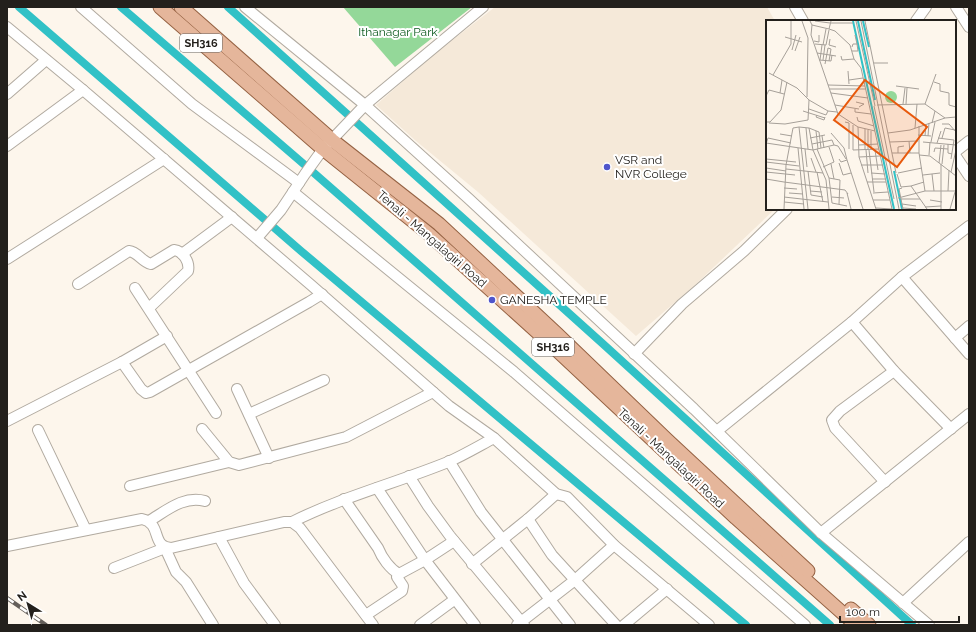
<svg xmlns="http://www.w3.org/2000/svg" width="976" height="632" viewBox="0 0 976 632" font-family="Raleway,sans-serif">
<style>
.built{fill:#f5e9d9}
.green{fill:#94d899}
.lines{fill:none;stroke-linecap:round;stroke-linejoin:round}
.canal{stroke:#31c1c6;stroke-width:8}
.minor-casing{stroke:#b1aaa0;stroke-width:12}
.major-casing{stroke:#956243;stroke-width:15}
.minor{stroke:#fff;stroke-width:10}
.major{stroke:#e5b69b;stroke-width:13}
.rail-casing{stroke:#645f5a;stroke-width:4}
.rail{stroke:#fff;stroke-width:2.5;stroke-dasharray:8;stroke-linecap:butt}
.poi-dot{fill:#4f55cb;stroke:#fff;stroke-width:1.5}
.labels{text-anchor:middle;stroke-width:4;stroke-linejoin:round;paint-order:stroke}
.shield{fill:#fff;stroke:#656360;stroke-width:1}
.shield-label{font-size:11px;font-weight:bold;fill:#23201c}
.park-label{font-size:12px;fill:#0e5b20;stroke:#fff}
.poi-label{font-size:12px;fill:#23201c;stroke:#fff;text-anchor:start}
.street-label{font-size:12px;fill:#23201c;stroke:#fff}
.inset-river{fill:none;stroke:#31c1c6;stroke-width:2}
.inset-road{fill:none;stroke:#a6a099;stroke-width:1}
.view{fill:#e8590c;fill-opacity:0.15;stroke:#e8590c;stroke-width:2}
.inset-edge{fill:none;stroke:#23201c;stroke-width:2}
</style>
<rect width="100%" height="100%" fill="#fdf6ec"/>
<path class="built" d="M 495,7 L 767,7 L 775,21 L 767,21 L 767,209 L 775,209 L 694,286 L 636,336 L 478,192 L 416,141 L 376,105 L 432,56 Z"/>
<path class="green" d="M 343,7 L 472,7 L 395,67 Z"/>
<g class="lines">
<g class="canal">
<path d="M 19,7 L 301,251 L 746,625"/>
<path d="M 121,7 L 306,166 L 830,625"/>
<path d="M 228,7 L 602,343 L 912,625"/>
</g>
<defs>
<g id="minor">
<path d="M 81,7 L 192,104 L 299,183"/>
<path d="M 245,7 L 365,105 L 469,199 L 694,409 L 821,533 L 929,625"/>
<path d="M 795,7 L 803,21"/>
<path d="M 956,7 L 969,27"/>
<path d="M 916,21 L 926,7"/>
<path d="M 7,27 L 83,90 L 311,285 L 449,406 L 494,438 L 556,494 L 567,497 L 614,545 L 709,625"/>
<path d="M 7,94 L 46,60"/>
<path d="M 7,146 L 83,90"/>
<path d="M 955,152 L 969,141"/>
<path d="M 955,155 L 969,176"/>
<path d="M 293,192 L 514,372 L 805,625"/>
<path d="M 257,238 L 281,210 L 305,174 L 323,149 L 365,105 L 483,7"/>
<path d="M 182,254 L 232,217"/>
<path d="M 7,259 L 164,159"/>
<path d="M 902,277 L 969,354"/>
<path d="M 78,284 L 129,251 C 138,252 142,262 151,264 L 174,250 C 183,251 190,262 188,271 L 149,308"/>
<path d="M 135,288 L 216,413"/>
<path d="M 852,322 L 894,371 L 951,429"/>
<path d="M 955,338 L 969,326"/>
<path d="M 634,354 L 682,304 L 744,251 L 787,209"/>
<path d="M 122,362 L 141,389 L 146,393 L 150,392 L 309,302 L 322,294"/>
<path d="M 237,389 L 269,458"/>
<path d="M 249,414 L 324,380"/>
<path d="M 7,421 L 122,362 L 167,336"/>
<path d="M 202,429 L 229,462 L 239,465 L 346,437 L 433,392"/>
<path d="M 38,430 L 86,530"/>
<path d="M 717,431 L 852,322 L 902,277 L 969,226"/>
<path d="M 449,461 L 481,512 L 570,625"/>
<path d="M 409,476 L 428,506 L 450,536 L 524,625"/>
<path d="M 885,482 L 835,428 L 832,420 L 840,411 L 894,371"/>
<path d="M 130,486 L 229,462"/>
<path d="M 377,488 L 425,560 L 475,625"/>
<path d="M 344,499 L 378,548 C 382,558 390,569 399,574"/>
<path d="M 528,519 L 552,555 L 616,625"/>
<path d="M 149,521 C 166,511 184,495 205,501"/>
<path d="M 292,522 C 342,497 396,483 448,462 C 464,455 479,446 494,438"/>
<path d="M 821,533 L 969,414"/>
<path d="M 219,537 L 244,583 L 275,625"/>
<path d="M 7,546 L 142,519 C 163,524 150,546 171,548 L 284,522 L 292,522 L 300,528 L 373,625"/>
<path d="M 472,564 L 528,519 L 556,494"/>
<path d="M 114,568 L 165,548 L 176,572 L 186,582 L 213,625"/>
<path d="M 903,603 L 969,542"/>
<path d="M 366,615 L 402,591 L 403,586 L 397,577 L 399,574 L 425,560 L 454,541"/>
<path d="M 420,625 L 454,600"/>
<path d="M 517,625 L 575,580 L 614,545"/>
<path d="M 624,625 L 667,589"/>
</g>
<g id="major">
<path d="M 160,7 L 323,149 L 429,234 L 546,340 L 736,518 L 856,625"/>
<path d="M 181,7 L 332,140 L 439,224 L 557,334 L 667,440 L 808,571"/>
<path d="M 851,609 L 869,625"/>
</g>
</defs>
<use href="#minor" class="minor-casing"/>
<use href="#major" class="major-casing"/>
<use href="#minor" class="minor"/>
<use href="#major" class="major"/>
<defs>
<path id="rail" d="M 7,598 L 46,625"/>
</defs>
<use href="#rail" class="rail-casing"/>
<use href="#rail" class="rail"/>
</g>
<g class="poi-dot">
<circle cx="607" cy="167" r="4"/>
<circle cx="492" cy="300" r="4"/>
</g>
<g class="labels">
<g class="shield">
<rect x="180" y="34" width="42" height="18" rx="3"/>
<rect x="532" y="338" width="42" height="18" rx="3"/>
</g>
<g class="shield-label">
<text x="201" y="47">SH316</text>
<text x="553" y="351">SH316</text>
</g>
<g class="park-label">
<text x="398" y="36">Ithanagar Park</text>
</g>
<g class="poi-label">
<text x="615" y="164">VSR and<tspan x="615" dy="14">NVR College</tspan></text>
<text x="500" y="304">GANESHA TEMPLE</text>
</g>
<g class="street-label">
<text transform="translate(432 239) rotate(41)" y="4">Tenali - Mangalagiri Road</text>
<text transform="translate(671 458) rotate(43)" y="4">Tenali - Mangalagiri Road</text>
</g>
</g>
<g transform="translate(766 20)">
<rect width="190" height="190" fill="#fdf6ec"/>
<path d="M119 77a6 6 0 1 1 12 0a6 6 0 1 1-12 0Z" fill="#94d899"/>
<path class="inset-river" d="M 87,1 L 128,189M 92,1 L 109,80M 97,1 L 103,27M 128,151 L 136,189"/>
<path class="inset-road" d="M 36,1 L 42,18 L 41,77M 44,1 L 46,5 L 45,15 L 72,94 L 92,107 L 93,137 L 110,189M 49,1 L 64,3M 65,1 L 63,9 L 69,11 L 84,25 L 88,39 L 95,48 L 126,189 L 110,188M 90,1 L 109,86M 95,1 L 133,189M 99,1 L 130,153M 65,3 L 87,3M 46,5 L 63,9M 19,17 L 36,22M 64,19 L 63,25 L 70,27M 48,21 L 53,22 L 53,15M 49,24 L 60,25 L 63,10M 57,25 L 60,9M 86,27 L 87,24 L 91,24 L 89,15M 26,30 L 30,15M 29,31 L 34,17M 86,31 L 92,31 L 91,24M 51,33 L 70,36M 75,36 L 76,40 L 88,39M 53,40 L 65,41 L 66,35M 54,40 L 56,25M 57,40 L 59,25M 108,43 L 122,43M 59,44 L 62,28 L 65,29 L 63,41M 82,51 L 83,64M 3,53 L 31,68 L 43,80 L 42,100 L 19,104 L 3,103M 7,55 L 25,24 L 25,1M 83,60 L 97,58M 168,62 L 174,64 L 174,71 L 183,73 L 183,85 L 190,87M 62,65 L 99,66M 130,66 L 153,69M 64,69 L 100,69M 14,73 L 16,60M 65,73 L 102,78M 0,76 L 3,70 L 18,74M 43,80 L 62,91M 90,82 L 98,84 L 93,87M 137,84 L 139,68M 140,84 L 141,68M 159,84 L 170,54M 69,85 L 93,89M 111,85 L 159,84 L 179,98 L 190,97M 108,86 L 128,179M 43,89 L 60,95 L 62,91 L 71,92M 89,89 L 89,92 L 105,94M 37,91 L 59,98M 51,95 L 50,97 L 58,100 L 59,97M 91,97 L 92,101 L 108,106M 0,102 L 4,102 L 15,90 L 21,62M 79,102 L 83,103 L 83,129M 166,103 L 169,91M 176,104 L 183,104 L 190,112M 87,105 L 87,130 L 113,129M 153,106 L 153,133 L 159,171M 33,107 L 42,189M 92,107 L 109,111M 40,108 L 42,129M 43,108 L 53,112 L 55,128M 149,108 L 151,84M 102,110 L 102,130M 50,111 L 52,129M 65,113 L 78,128 L 81,140M 122,113 L 144,110 L 179,98M 14,114 L 26,116M 152,115 L 165,116M 56,116 L 58,128M 159,116 L 160,104M 162,116 L 163,103M 44,118 L 59,115M 172,118 L 188,120 L 185,139M 176,118 L 179,108 L 189,110M 143,121 L 144,133M 124,122 L 152,121M 157,122 L 190,125M 165,122 L 169,102M 0,123 L 47,130 L 68,125 L 66,120 L 46,124M 171,123 L 175,111M 0,124 L 2,118 L 25,123M 182,124 L 182,133 L 186,134M 68,125 L 72,126 L 80,139M 93,125 L 112,124M 32,128 L 38,189M 39,129 L 41,147M 51,129 L 63,158 L 66,183M 99,130 L 99,109M 100,130 L 102,153M 103,130 L 108,172M 105,130 L 105,111M 109,130 L 112,150M 168,132 L 169,128 L 182,129M 126,133 L 153,133M 132,133 L 132,127 L 138,126M 153,135 L 164,136 L 190,156M 163,135 L 164,122M 93,137 L 114,136M 45,138 L 50,152M 0,139 L 30,142M 73,139 L 75,142 L 81,140 L 97,189M 0,142 L 33,146M 73,143 L 77,155 L 85,153M 173,143 L 175,125M 65,144 L 68,159M 175,144 L 175,189M 176,144 L 178,125M 95,145 L 117,145M 57,147 L 68,142 L 63,127M 0,148 L 20,151M 20,149 L 57,153M 42,151 L 45,175 L 57,177M 0,152 L 29,155M 51,152 L 57,182M 185,152 L 190,130M 105,153 L 119,154M 132,153 L 156,148M 131,154 L 135,167 L 145,166 L 161,189M 166,154 L 168,171M 157,155 L 174,153M 63,158 L 74,160 L 73,184M 0,159 L 18,162M 106,159 L 120,159M 18,162 L 79,170 L 82,174M 101,162 L 120,162M 145,166 L 158,162M 18,168 L 31,169M 136,168 L 133,169 L 137,189M 44,171 L 56,172M 182,171 L 183,150M 23,173 L 37,174M 81,173 L 85,189M 107,173 L 122,172M 18,177 L 62,182M 66,177 L 78,178M 132,178 L 159,171 L 190,171M 135,179 L 154,179M 107,180 L 124,180M 164,180 L 176,182M 18,182 L 38,184M 66,183 L 81,186M 136,184 L 150,186M 159,187 L 175,186M 137,188 L 150,189M 18,189 L 20,145 L 27,108 L 33,107 L 43,108 L 47,130 L 60,160 L 63,189M 184,189 L 189,172"/>
<path class="view" d="M 99,60 L 161,107 L 131,147 L 68,100 Z"/>
<rect width="190" height="190" class="inset-edge"/>
</g>
<rect width="976" height="632" fill="none" stroke="#23201c" stroke-width="16"/>
<g transform="translate(28 604) rotate(323)" stroke="#ffffff" stroke-width="3" paint-order="stroke">
<path d="M0-3L7 15L0 10L-7 15Z" fill="#23201c"/>
<text y="-6" font-size="11" font-weight="bold" text-anchor="middle" fill="#23201c">N</text>
</g>
<path d="M840 616v6h119v-6" fill="none" stroke="#23201c" stroke-width="2"/>
<text x="846" y="616" font-size="12" fill="#23201c" stroke="#ffffff" stroke-width="3" paint-order="stroke">100 m</text>
</svg>
